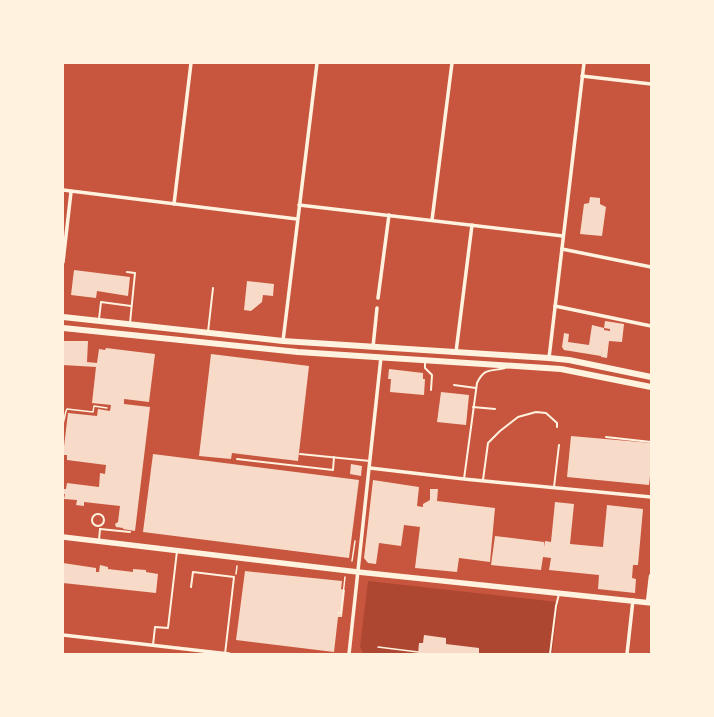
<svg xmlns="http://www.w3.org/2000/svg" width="714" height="717" viewBox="0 0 714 717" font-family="'Libre Baskerville',serif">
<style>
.green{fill:#ae4732}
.building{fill:#f7dbc8}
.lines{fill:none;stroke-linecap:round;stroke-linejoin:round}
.path{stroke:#fff3e0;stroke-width:1.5}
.service{stroke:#fff3e0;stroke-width:2}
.minor{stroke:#fff3e0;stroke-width:3.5}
.tertiary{stroke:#fff3e0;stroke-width:4.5}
.primary{stroke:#fff3e0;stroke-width:5.5}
.trunk{stroke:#fff3e0;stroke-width:6}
</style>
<rect width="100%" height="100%" fill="#c8553d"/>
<path class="green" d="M 368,581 L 558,602 L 552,654 L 364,654 L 360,647 Z"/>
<g class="building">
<path d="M 590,197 L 600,198 L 600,204 L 606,207 L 602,236 L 580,234 L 584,204 L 589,203 Z"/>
<path d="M 74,270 L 130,277 L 128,296 L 97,291 L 96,298 L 71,295 Z"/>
<path d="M 247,281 L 274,284 L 273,296 L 263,295 L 262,302 L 251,311 L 244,310 Z"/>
<path d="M 605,321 L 624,324 L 622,342 L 609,341 L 607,358 L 601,357 L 602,346 L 601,356 L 564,350 L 562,347 L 564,333 L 569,334 L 568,342 L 589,345 L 592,325 L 604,328 L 604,330 L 610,331 L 610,329 L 604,328 Z"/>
<path d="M 63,341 L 88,341 L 87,362 L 97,363 L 99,349 L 105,350 L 106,348 L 155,354 L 149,402 L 124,399 L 124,404 L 150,407 L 135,531 L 123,529 L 123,528 L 116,527 L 115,524 L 118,522 L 120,506 L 84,502 L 84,506 L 76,505 L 77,500 L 64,499 L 65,494 L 63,494 L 63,489 L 66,489 L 67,483 L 99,487 L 100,473 L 105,474 L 106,465 L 67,460 L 67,455 L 63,455 L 68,413 L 97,416 L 98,409 L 110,411 L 111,405 L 92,403 L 96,367 L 63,365 Z"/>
<path d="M 211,354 L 309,366 L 298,461 L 232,453 L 231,459 L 199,456 Z"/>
<path d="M 389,369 L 423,373 L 423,379 L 425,379 L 424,395 L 390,392 L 391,379 L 388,379 Z"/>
<path d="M 441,392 L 469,395 L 466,425 L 437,422 Z"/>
<path d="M 571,436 L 651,443 L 651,468 L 649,485 L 567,477 Z"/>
<path d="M 153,454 L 359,480 L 349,558 L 143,532 Z"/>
<path d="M 351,464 L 362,466 L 361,476 L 350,474 Z"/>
<path d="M 373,480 L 419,487 L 417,506 L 423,507 L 423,504 L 430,500 L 430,489 L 438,489 L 437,501 L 495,508 L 490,562 L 459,558 L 457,572 L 415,568 L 420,527 L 404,525 L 401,546 L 379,543 L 376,564 L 368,563 L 364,558 Z"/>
<path d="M 555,502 L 574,504 L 570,544 L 603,547 L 607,505 L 643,509 L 638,565 L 633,565 L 632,578 L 636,579 L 635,593 L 598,589 L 599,575 L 549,570 L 551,558 L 543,557 L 541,570 L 491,565 L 495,536 L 544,542 L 544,547 L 545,541 L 551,542 Z"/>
<path d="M 63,563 L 96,568 L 96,572 L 99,572 L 100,565 L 108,567 L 108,569 L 133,572 L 133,569 L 146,570 L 146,572 L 158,574 L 156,593 L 63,583 Z"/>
<path d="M 245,571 L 342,581 L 341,589 L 345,590 L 342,617 L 338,617 L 334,652 L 236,640 Z"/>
<path d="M 424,635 L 446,638 L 446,644 L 479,648 L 479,654 L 418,654 L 419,643 L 423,643 Z"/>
</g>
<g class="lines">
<g class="path">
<path d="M 63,424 L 66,411 L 67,409 L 93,412 L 94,406 L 107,408"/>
<path d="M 352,561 L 355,541"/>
<path d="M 236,574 L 237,566"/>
<path d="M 338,613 L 341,613 L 345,577"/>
<path d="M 378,647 L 418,652"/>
</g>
<g class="service">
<path d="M 127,272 L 135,273 L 130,323"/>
<path d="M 99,319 L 101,302 L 131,306"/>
<path d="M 208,332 L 213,288"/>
<path d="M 425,361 L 425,368 L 432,375 L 431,390"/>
<path d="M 454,385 L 476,388"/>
<path d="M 473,407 L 495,409"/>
<path d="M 606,437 L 651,442"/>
<path d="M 300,454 L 370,461"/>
<path d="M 237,459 L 333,470 L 334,457"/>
<path d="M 464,479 L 477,383 C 485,367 490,372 505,368"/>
<path d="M 483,480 L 488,443 L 500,431 L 518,417 L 536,412 L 546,413 L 557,423 L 557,427"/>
<path d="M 554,487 L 559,445"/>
<circle cx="98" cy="520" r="6"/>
<path d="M 100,529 L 130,532"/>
<path d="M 99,540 L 100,529"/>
<path d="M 191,587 L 193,572 L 234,577 L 225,654"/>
<path d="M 153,645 L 155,627 L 168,628 L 177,551"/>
<path d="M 550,654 L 556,606 L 559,594"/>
</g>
<g class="minor">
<path d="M 582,76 L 651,84"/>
<path d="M 63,190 L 297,219"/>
<path d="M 174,204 L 191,63"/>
<path d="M 299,205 L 563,236"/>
<path d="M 432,220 L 452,63"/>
<path d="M 562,249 L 651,267"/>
<path d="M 63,262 L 71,192"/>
<path d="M 378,298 L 389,215"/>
<path d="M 555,306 L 651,326"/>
<path d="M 283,341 L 317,63"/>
<path d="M 373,347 L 377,308"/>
<path d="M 456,352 L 472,225"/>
<path d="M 549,358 L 584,63"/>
<path d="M 370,468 L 464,479 L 651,497"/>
<path d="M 63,635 L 229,654"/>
<path d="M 349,654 L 381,357"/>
<path d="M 627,654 L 633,600"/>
</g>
<path class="tertiary" d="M 648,602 L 651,576"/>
<path class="primary" d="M 63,537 L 358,572 L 651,603"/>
<g class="trunk">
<path d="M 63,317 L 283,341 L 549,358 L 569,360 L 651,377"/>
<path d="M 63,328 L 298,352 L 561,369 L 651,387"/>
</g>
</g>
<rect width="714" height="717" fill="none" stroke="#fff3e0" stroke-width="128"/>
</svg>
